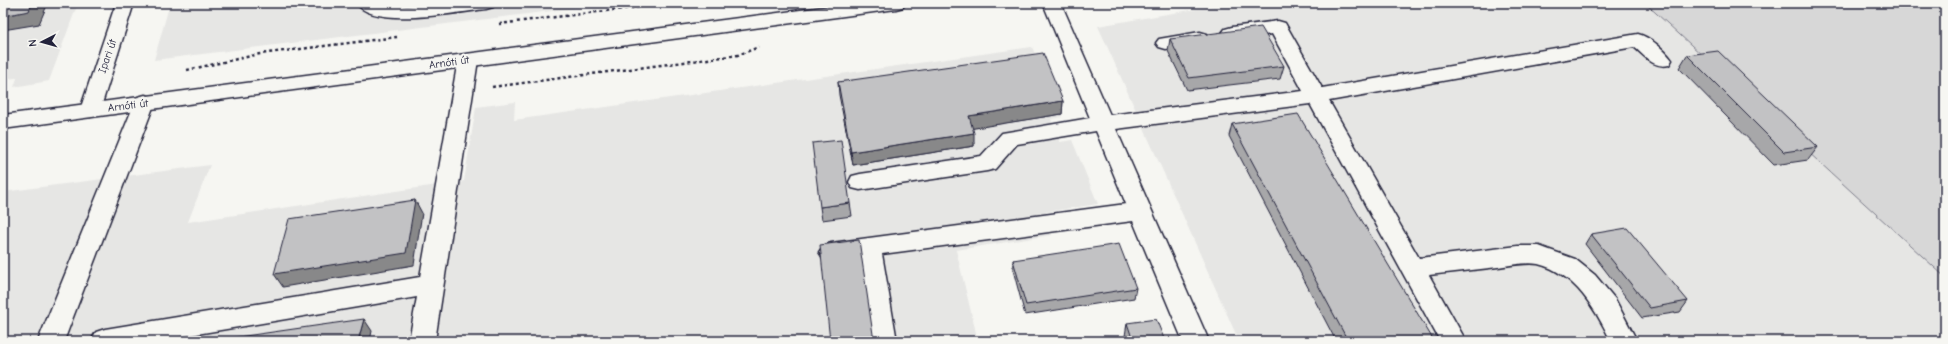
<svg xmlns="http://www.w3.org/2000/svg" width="1948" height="344" viewBox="0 0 1948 344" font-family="'Comic Neue',sans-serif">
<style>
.built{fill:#e6e6e4}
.green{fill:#d7d7d7;stroke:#7c7c89}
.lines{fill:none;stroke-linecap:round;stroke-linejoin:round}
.minor-casing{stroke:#22223b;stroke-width:3}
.major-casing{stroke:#22223b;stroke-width:3}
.path{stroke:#22223b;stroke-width:2.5;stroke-dasharray:3 3;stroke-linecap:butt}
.minor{fill:#f6f6f2;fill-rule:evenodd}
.major{fill:#f6f6f2;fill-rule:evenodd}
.wall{fill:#a7a7a9;stroke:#22223b}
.shaded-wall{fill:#888889;stroke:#22223b}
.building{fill:#c2c2c4;stroke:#22223b}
.labels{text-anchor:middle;stroke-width:4;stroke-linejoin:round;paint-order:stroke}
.street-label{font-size:11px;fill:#22223b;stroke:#f6f6f2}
</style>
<rect width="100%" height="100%" fill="#f6f6f2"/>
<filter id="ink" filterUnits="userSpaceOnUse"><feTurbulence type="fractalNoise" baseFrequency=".025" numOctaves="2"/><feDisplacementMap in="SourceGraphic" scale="8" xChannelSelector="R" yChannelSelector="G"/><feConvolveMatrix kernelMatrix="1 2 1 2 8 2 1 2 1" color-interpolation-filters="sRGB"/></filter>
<g filter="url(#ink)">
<g class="built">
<path d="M 3,3 L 78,3 L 49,81 L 14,87 L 17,78 L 3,79 Z"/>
<path d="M 170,3 L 616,3 L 154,60 Z"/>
<path d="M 1231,3 L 1645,3 L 1945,277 L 1945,341 L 1239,341 L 1098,26 Z"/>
<path d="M 1032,47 L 1062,117 L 1051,119 L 1060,142 L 1072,140 L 1098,204 L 1046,212 L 1052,235 L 956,250 L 978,341 L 3,341 L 3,192 L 210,165 L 188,222 L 464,181 L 476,107 L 515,102 L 514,120 Z"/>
</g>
<path class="green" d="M 1645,3 L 1945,3 L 1945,277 Z"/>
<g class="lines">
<defs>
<g id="minor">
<path d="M 116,3 L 134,3 L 100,110 L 97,115 L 90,117 L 83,115 L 80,110 Z"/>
<path d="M 356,3 L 380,3 L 407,6 L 443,3 L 495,3 L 493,7 L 486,9 C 458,12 373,29 356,3 Z"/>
<path d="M 1043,3 L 1061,3 L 1110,115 L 1303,91 L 1272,34 L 1232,39 L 1225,37 L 1222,33 L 1225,29 L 1232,27 L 1278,21 L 1285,23 L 1322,88 L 1638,34 C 1650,37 1665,50 1672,60 L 1669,65 C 1654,69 1645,56 1634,47 L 1329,101 L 1419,258 L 1518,246 L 1539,246 L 1547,249 L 1575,259 L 1595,275 L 1615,299 L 1637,341 L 1611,341 C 1596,310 1575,273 1538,264 C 1526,262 1511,265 1498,267 C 1475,270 1452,272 1429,275 L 1466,341 L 1440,341 L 1310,104 L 1116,129 L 1209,341 L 1183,341 L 1133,221 L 882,254 L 897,341 L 871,341 L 859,257 L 831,261 L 823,258 L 819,252 L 823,246 L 831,243 L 1126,204 L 1096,131 L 1017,144 L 995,169 L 987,171 L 860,190 L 852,188 L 849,182 L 852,176 L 860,174 L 981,156 L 1002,133 L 1090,118 Z"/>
<path d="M 1200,32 L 1207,34 L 1210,38 L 1207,42 L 1166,49 L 1159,47 L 1156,43 L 1159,39 Z"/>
<path d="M 468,54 L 475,55 L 478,60 L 435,341 L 409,341 L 417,297 L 155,341 L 91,341 L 96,332 L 105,329 L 420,277 L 458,60 L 461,55 Z"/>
<path d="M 145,95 L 152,97 L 155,102 L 64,341 L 38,341 L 135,102 L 138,97 Z"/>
</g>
<path id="major" d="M 853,3 L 905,3 L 903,7 L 896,9 L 3,129 L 3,115 Z"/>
</defs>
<use href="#minor" class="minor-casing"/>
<use href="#major" class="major-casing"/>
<g class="path">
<path d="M 499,24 L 671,3"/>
<path d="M 187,70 L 260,54 L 397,37"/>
<path d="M 492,87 L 738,55 L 759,47"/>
</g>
<use href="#minor" class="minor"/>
<use href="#major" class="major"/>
</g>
<g class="wall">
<path d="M 1170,39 L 1284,66 L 1280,79 L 1187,90 L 1168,51 Z"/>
<path d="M 1687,55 L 1818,147 L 1808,160 L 1774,165 L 1679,68 Z"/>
<path d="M 838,82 L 1063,101 L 1062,114 L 972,128 L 974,146 L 853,165 L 839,95 Z"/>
<path d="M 1232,124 L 1434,341 L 1336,341 L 1229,136 Z"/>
<path d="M 850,203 L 852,216 L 822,220 L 820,207 Z"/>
<path d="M 1591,234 L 1688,301 L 1680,312 L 1642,318 L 1585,244 Z"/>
<path d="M 1013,260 L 1136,288 L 1134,298 L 1025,315 L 1013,270 Z"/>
<path d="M 1127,323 L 1165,341 L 1126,341 L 1125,336 Z"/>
</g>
<g class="shaded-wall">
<path d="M 32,3 L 48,3 L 39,24 L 3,30 L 3,16 Z"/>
<path d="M 1063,101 L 1062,114 L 969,129 L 969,116 Z"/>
<path d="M 974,133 L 974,146 L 853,165 L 851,152 Z"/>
<path d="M 415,200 L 422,213 L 414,265 L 283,287 L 274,274 Z"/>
<path d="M 364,319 L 372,331 L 370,341 L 358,341 Z"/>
</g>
<g class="building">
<path d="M 3,3 L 32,3 L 29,11 L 3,16 Z"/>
<path d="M 1261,27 L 1284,66 L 1189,78 L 1170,39 Z"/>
<path d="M 1718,51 L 1818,147 L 1784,152 L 1687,55 Z"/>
<path d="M 1043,53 L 1063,101 L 969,116 L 974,133 L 851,152 L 838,82 Z"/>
<path d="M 1298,114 L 1434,341 L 1348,341 L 1232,124 Z"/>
<path d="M 841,140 L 850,203 L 820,207 L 812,143 Z"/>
<path d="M 415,200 L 406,253 L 274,274 L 289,219 Z"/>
<path d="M 1627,228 L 1688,301 L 1650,308 L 1591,234 Z"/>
<path d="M 859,240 L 874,341 L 830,341 L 820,245 Z"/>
<path d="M 1119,244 L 1136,288 L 1026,305 L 1013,260 Z"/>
<path d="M 364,319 L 358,341 L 210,341 Z"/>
<path d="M 1156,319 L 1165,341 L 1133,341 L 1127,323 Z"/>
</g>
</g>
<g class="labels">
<g class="street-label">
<text transform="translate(107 56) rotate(-71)" y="4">Ipari út</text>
<text transform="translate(449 62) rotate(-8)" y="4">Arnóti út</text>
<text transform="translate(128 105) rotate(-7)" y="4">Arnóti út</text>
</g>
</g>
<rect width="1948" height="344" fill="none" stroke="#f6f6f2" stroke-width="16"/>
<rect x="8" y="8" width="1932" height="328" fill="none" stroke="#22223b" stroke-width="1.5" filter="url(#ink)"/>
<g transform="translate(42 42) rotate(264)" stroke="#f6f6f2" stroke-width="3" paint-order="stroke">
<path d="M0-3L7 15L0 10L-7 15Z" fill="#22223b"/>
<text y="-6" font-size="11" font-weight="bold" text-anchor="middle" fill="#22223b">N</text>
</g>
</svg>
